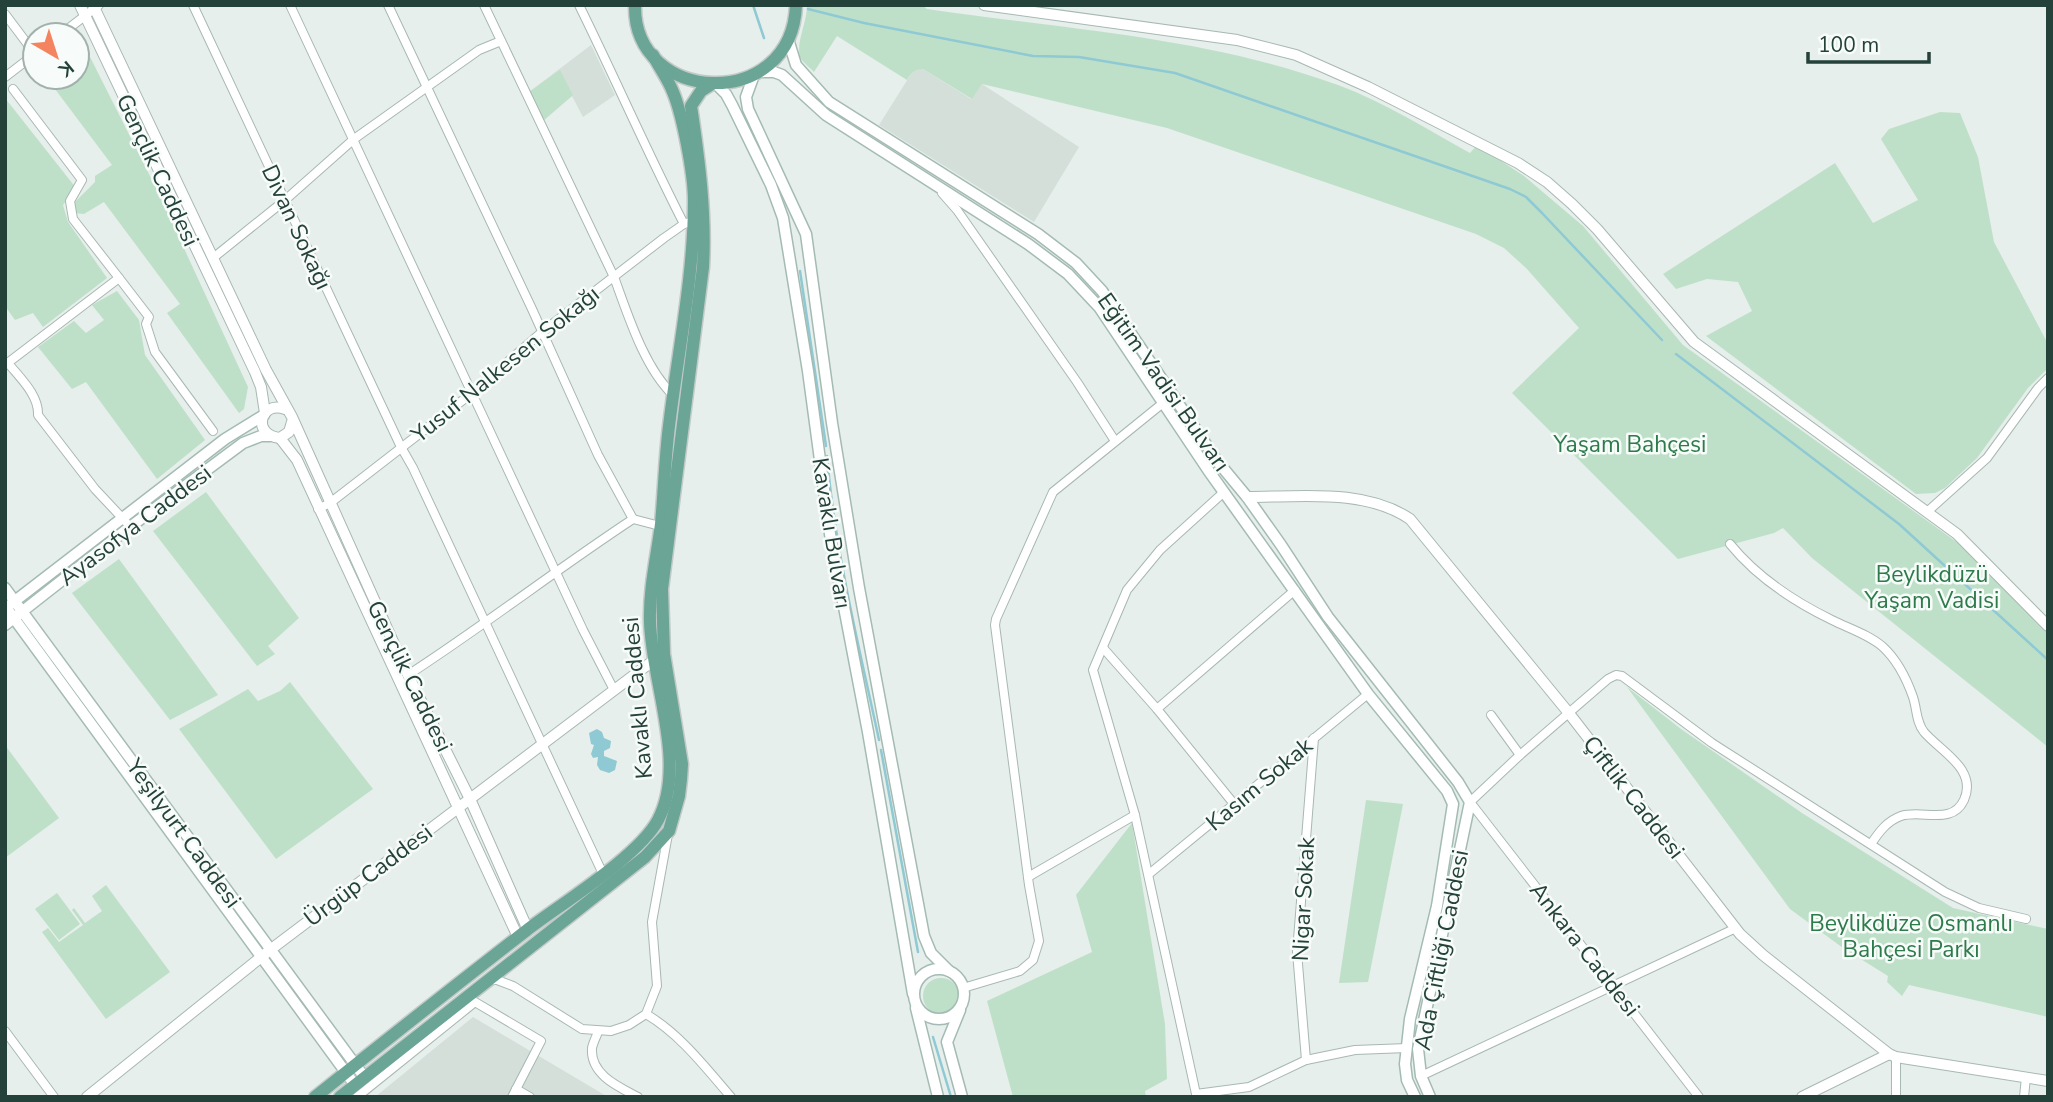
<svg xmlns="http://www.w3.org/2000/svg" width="2053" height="1102" viewBox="0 0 2053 1102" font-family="'Nunito Sans',sans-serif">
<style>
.built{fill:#d4dfda}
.green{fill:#bfe0c8}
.water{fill:#8ec9d4}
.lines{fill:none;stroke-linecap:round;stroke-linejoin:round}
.stream{stroke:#8ec9d4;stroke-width:2.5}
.minor-casing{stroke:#a8b8b2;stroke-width:10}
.tertiary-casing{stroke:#a8b8b2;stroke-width:12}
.secondary-casing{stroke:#a4bbb3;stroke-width:13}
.primary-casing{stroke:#c2cac8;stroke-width:15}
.minor{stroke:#fff;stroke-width:8}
.tertiary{stroke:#fff;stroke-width:10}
.secondary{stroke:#fff;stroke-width:10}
.primary{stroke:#6aa596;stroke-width:12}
.labels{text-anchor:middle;stroke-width:5;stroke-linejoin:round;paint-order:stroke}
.street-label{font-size:23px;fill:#24423a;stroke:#f7fbf9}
.park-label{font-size:23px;fill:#2d7a4b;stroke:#f7fbf9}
</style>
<rect width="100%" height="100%" fill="#e6efeb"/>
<g class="built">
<path d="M 591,45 L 615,95 L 583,117 L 572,96 L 544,120 L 529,92 Z"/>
<path d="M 918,69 L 923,69 L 971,99 L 982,84 L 1079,147 L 1034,222 L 879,125 L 911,74 Z"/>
<path d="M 473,1017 L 608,1097 L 375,1097 Z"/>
</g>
<g class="green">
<path d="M 807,5 L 922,5 L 927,9 C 1064,29 1207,37 1338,85 C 1384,102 1427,129 1470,153 L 1477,145 L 1524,176 L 1583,226 L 1683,345 L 1965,548 L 2048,629 L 2048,747 L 1812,558 L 1783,528 L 1774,533 L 1678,559 L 1512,393 L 1579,328 L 1527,269 L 1504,248 L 1476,234 L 1167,128 L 982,84 L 972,99 L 923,69 C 915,69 911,73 907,80 L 837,36 L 814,72 C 810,68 804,63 801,59 C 794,47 808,20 807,5 Z"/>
<path d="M 79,35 L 158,192 L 248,387 L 244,409 L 239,413 L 167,313 L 180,304 L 104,202 L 84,214 L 74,213 L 75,202 L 95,182 L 95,176 L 112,165 L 46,77 L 77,77 Z"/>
<path d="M 560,70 L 573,95 L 544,120 L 529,92 Z"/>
<path d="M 5,98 L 76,188 L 63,205 L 68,222 L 107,278 L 43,327 L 33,313 L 15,320 L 5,306 Z"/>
<path d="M 1940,112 L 1960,113 L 1978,157 L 1994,242 L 2048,344 L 2048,368 L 2028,388 L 1977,458 L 1945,488 L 1935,493 L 1916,494 L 1706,336 L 1752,311 L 1738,282 L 1707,279 L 1676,289 L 1663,274 L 1835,163 L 1873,223 L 1918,200 L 1881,139 L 1889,129 Z"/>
<path d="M 117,291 L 139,320 L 145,355 L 205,440 L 157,479 L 86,382 L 72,389 L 38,347 L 74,321 L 86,333 L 104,320 L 92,305 Z"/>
<path d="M 206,492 L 299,618 L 268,646 L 275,654 L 257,666 L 153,531 Z"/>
<path d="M 119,559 L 218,695 L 170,720 L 72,593 Z"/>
<path d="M 290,682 L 373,789 L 276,859 L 179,729 L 248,689 L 258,701 L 280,691 Z"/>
<path d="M 1627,687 L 1681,729 L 1802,813 L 1953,908 L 2048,929 L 2048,1017 L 1909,985 L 1902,996 L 1887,982 L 1888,976 L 1843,948 L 1790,909 Z"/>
<path d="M 5,745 L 59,818 L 5,858 Z"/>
<path d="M 1366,800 L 1403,804 L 1368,982 L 1339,983 Z"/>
<path d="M 1132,823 L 1165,1024 L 1167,1079 L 1145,1091 L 1146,1097 L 1013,1097 L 987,1001 L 1092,952 L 1076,895 Z"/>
<path d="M 106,885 L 170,972 L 106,1019 L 42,932 L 48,928 L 59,942 L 83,925 L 72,910 L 74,908 L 85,923 L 102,911 L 92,896 Z"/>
<path d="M 57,893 L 80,924 L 59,940 L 35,909 Z"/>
<circle cx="941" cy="996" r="18"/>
</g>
<path class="water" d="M 597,729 L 602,732 L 604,738 L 611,741 L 610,748 L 604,751 L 604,756 L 617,761 L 615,770 L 609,773 L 600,770 L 597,765 L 598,757 L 593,758 L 591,754 L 594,745 L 591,744 L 589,733 Z"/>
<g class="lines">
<g class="stream">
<path d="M 753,5 L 764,38"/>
<path d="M 808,9 L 864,23 L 1033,56 L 1079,57 L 1175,73 L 1510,189 L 1526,197 L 1542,213 L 1662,340"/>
<path d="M 800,271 L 826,446"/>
<path d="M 1676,354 L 1899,524 L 2048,660"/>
<path d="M 827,456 C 835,552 859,646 879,740"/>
<path d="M 881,750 L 918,952"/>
<path d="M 933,1037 L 951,1097"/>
</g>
<defs>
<g id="minor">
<path d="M 193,5 L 401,447 L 413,468 L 603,874"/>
<path d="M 290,5 L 583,630 L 614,690"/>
<path d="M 388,5 L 532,309 L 598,455 L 633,519"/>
<path d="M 484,5 L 614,277 C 628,315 644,367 673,395"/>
<path d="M 579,5 C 615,78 647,152 684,224"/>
<path d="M 5,14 L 35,54"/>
<path d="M 60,35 L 99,5"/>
<path d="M 5,77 L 35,54"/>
<path d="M 942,193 L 957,210 L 1077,382 L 1115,441"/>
<path d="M 213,258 L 284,201 L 354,139 L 479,50 L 501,41"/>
<path d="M 119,278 L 149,317 L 146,324 L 155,352 L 213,431"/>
<path d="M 8,363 C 20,378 39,395 38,415 L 95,489 L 126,522"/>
<path d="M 5,365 L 119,278 L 73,219 L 70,201 L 82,180 L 13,89"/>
<path d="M 1224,492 L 1160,550 L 1127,590 L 1093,670 L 1135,815 L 1196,1094 L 1249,1087 L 1306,1060 L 1355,1050 L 1407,1048"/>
<path d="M 318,509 L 330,503 L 472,393 L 542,332 L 664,238 L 684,224 L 693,221"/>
<path d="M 1927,512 L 1987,458 L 2038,388 L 2048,378"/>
<path d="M 1730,544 C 1756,576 1795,602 1832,620 C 1848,628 1870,635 1883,647 C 1897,660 1907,680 1913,697 C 1917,709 1916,722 1924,732 C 1940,751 1978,769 1964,800 C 1952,826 1922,809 1901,816 C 1887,821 1879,832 1871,844"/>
<path d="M 1104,649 L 1157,709 L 1234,804"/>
<path d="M 408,675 C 485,625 557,569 633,519 L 660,526"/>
<path d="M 1157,709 L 1295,590"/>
<path d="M 1491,715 L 1520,755"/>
<path d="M 1470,802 L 1520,755 L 1608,679 L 1616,675 L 1622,676 L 1712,743 L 1945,892 L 1979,908 L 2026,919"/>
<path d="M 1470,802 L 1699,1097"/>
<path d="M 1149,874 L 1368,694"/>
<path d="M 1028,877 L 1135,815"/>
<path d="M 490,980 L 497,980 L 513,986 L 582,1029 L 611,1031 L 629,1025 L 646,1014 L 657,986 L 652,922 L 668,834"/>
<path d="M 963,988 L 1020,971 L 1033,960 L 1039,941 L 1029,885 L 995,625 L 996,619 L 1053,492 L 1163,403"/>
<path d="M 646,1014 C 680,1034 705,1067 731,1097"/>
<path d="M 5,1031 L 54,1097"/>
<path d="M 598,1032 C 596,1037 593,1043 592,1048 C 590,1075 619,1087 638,1097"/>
<path d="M 1896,1057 L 1896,1097"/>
<path d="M 1306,1060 L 1297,952 L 1314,738"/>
<path d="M 1421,1076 L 1736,928"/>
<path d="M 516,1089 L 530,1097"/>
<path d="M 357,1097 L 475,1002 L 541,1041 L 512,1097"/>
<path d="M 2024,1097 L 2026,1077"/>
</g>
<g id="tertiary">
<path d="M 80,5 L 255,372 L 261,387 L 265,413"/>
<path d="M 93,5 L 266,370 L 292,417 L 408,675 L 470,799 L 528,930"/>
<path d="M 984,5 L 1237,40 L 1296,55 L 1368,87 L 1518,163 L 1547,182 L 1572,204 L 1597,229 L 1694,342 L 1957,534 L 2048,626"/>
<path d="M 285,409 C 260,400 251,435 280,438 L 289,432 L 292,422"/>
<path d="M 280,438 L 297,460 L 518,937"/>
<path d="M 1247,497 C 1301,497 1364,488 1410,519 L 1568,712 L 1740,934 L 1763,955 L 1889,1054 L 1896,1057 L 2048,1081"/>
<path d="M 87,1097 L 270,950 L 654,660"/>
<path d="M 1802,1097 L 1889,1054"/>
</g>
<g id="secondary">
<path d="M 788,39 L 796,65 L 829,102 L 1038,234 L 1076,263 L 1102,291 L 1218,462 L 1247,497 L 1281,545 L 1328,617 L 1458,782 L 1470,802 L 1418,1049 L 1421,1076 L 1430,1097"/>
<path d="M 758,72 L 774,72 L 782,75 L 826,115 L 1028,244 L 1068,274 L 1099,307 L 1208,470 L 1368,694 L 1447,791 L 1453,804 L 1437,906 L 1410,1019 L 1405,1064 L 1407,1080 L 1415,1097"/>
<path d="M 754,75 L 746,97 L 748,109 L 806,234 L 832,423 L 859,588 L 924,936 L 931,953 L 949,971"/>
<path d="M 717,85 L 726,94 L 732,105 L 771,185 L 783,218 L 808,371 L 830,534 L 868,732 L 913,994"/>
<path d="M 5,588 L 365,1078"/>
<path d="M 11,604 L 225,439 L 264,415"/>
<path d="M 5,606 L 355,1085"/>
<path d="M 5,625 L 130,527 L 243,443 L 261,436 L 270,436"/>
<circle cx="939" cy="994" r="25"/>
<path d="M 916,1008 L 938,1097"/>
<path d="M 960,1010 L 947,1042 L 962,1097"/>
</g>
<g id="primary">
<path d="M 635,5 C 633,105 792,113 796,5"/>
<path d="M 315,1097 C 385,1041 456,985 527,930 C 561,904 639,856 658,820 C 688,764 651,681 650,621 C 649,588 657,556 661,524 C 664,491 665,458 669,426 C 678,351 694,276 694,201 C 694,175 683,116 673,92 C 668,79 659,67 653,55"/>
<path d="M 340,1097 L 645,857 L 669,831 L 679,796 L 681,779 L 682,764 L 664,654 L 662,589 L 703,267 C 706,212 699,160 691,106 L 701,91 L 712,84"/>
</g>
</defs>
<use href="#minor" class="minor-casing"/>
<use href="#tertiary" class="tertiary-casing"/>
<use href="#secondary" class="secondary-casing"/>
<use href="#primary" class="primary-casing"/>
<use href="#minor" class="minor"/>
<use href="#tertiary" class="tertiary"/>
<use href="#secondary" class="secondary"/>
<use href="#primary" class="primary"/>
</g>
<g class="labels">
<g class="street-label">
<text transform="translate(158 170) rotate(65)" y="8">Gençlik Caddesi</text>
<text transform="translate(297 227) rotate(65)" y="8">Divan Sokağı</text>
<text transform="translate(505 364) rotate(-39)" y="8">Yusuf Nalkesen Sokağı</text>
<text transform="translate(1164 382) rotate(55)" y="8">Eğitim Vadisi Bulvarı</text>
<text transform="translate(135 525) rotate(-37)" y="8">Ayasofya Caddesi</text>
<text transform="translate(832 533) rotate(81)" y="8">Kavaklı Bulvarı</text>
<text transform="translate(410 676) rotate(64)" y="8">Gençlik Caddesi</text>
<text transform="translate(637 698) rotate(-95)" y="8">Kavaklı Caddesi</text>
<text transform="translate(1259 784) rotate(-40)" y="8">Kasım Sokak</text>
<text transform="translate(1634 797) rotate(52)" y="8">Çiftlik Caddesi</text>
<text transform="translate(184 833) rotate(54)" y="8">Yeşilyurt Caddesi</text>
<text transform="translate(368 875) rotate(-37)" y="8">Ürgüp Caddesi</text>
<text transform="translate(1303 899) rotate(-87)" y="8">Nigar Sokak</text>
<text transform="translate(1585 949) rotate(52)" y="8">Ankara Caddesi</text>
<text transform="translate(1441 950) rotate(-79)" y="8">Ada Çiftliği Caddesi</text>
</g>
<g class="park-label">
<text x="1630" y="452">Yaşam Bahçesi</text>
<text x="1932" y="582">Beylikdüzü<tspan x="1932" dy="26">Yaşam Vadisi</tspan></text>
<text x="1911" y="931">Beylikdüze Osmanlı<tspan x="1911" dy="26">Bahçesi Parkı</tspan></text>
</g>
</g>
<rect width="2053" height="1102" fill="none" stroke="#24423a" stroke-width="14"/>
<g transform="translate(56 56) rotate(141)"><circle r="33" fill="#f7fbf9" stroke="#a3b1ad" stroke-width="2"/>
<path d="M0-5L12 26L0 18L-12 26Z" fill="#f4845f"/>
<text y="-10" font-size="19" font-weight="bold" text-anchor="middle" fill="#24423a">K</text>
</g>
<path d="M1808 52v10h121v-10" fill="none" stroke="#24423a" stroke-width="3.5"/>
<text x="1818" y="52" font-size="21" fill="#24423a" stroke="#f7fbf9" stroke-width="5" paint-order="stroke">100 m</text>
</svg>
